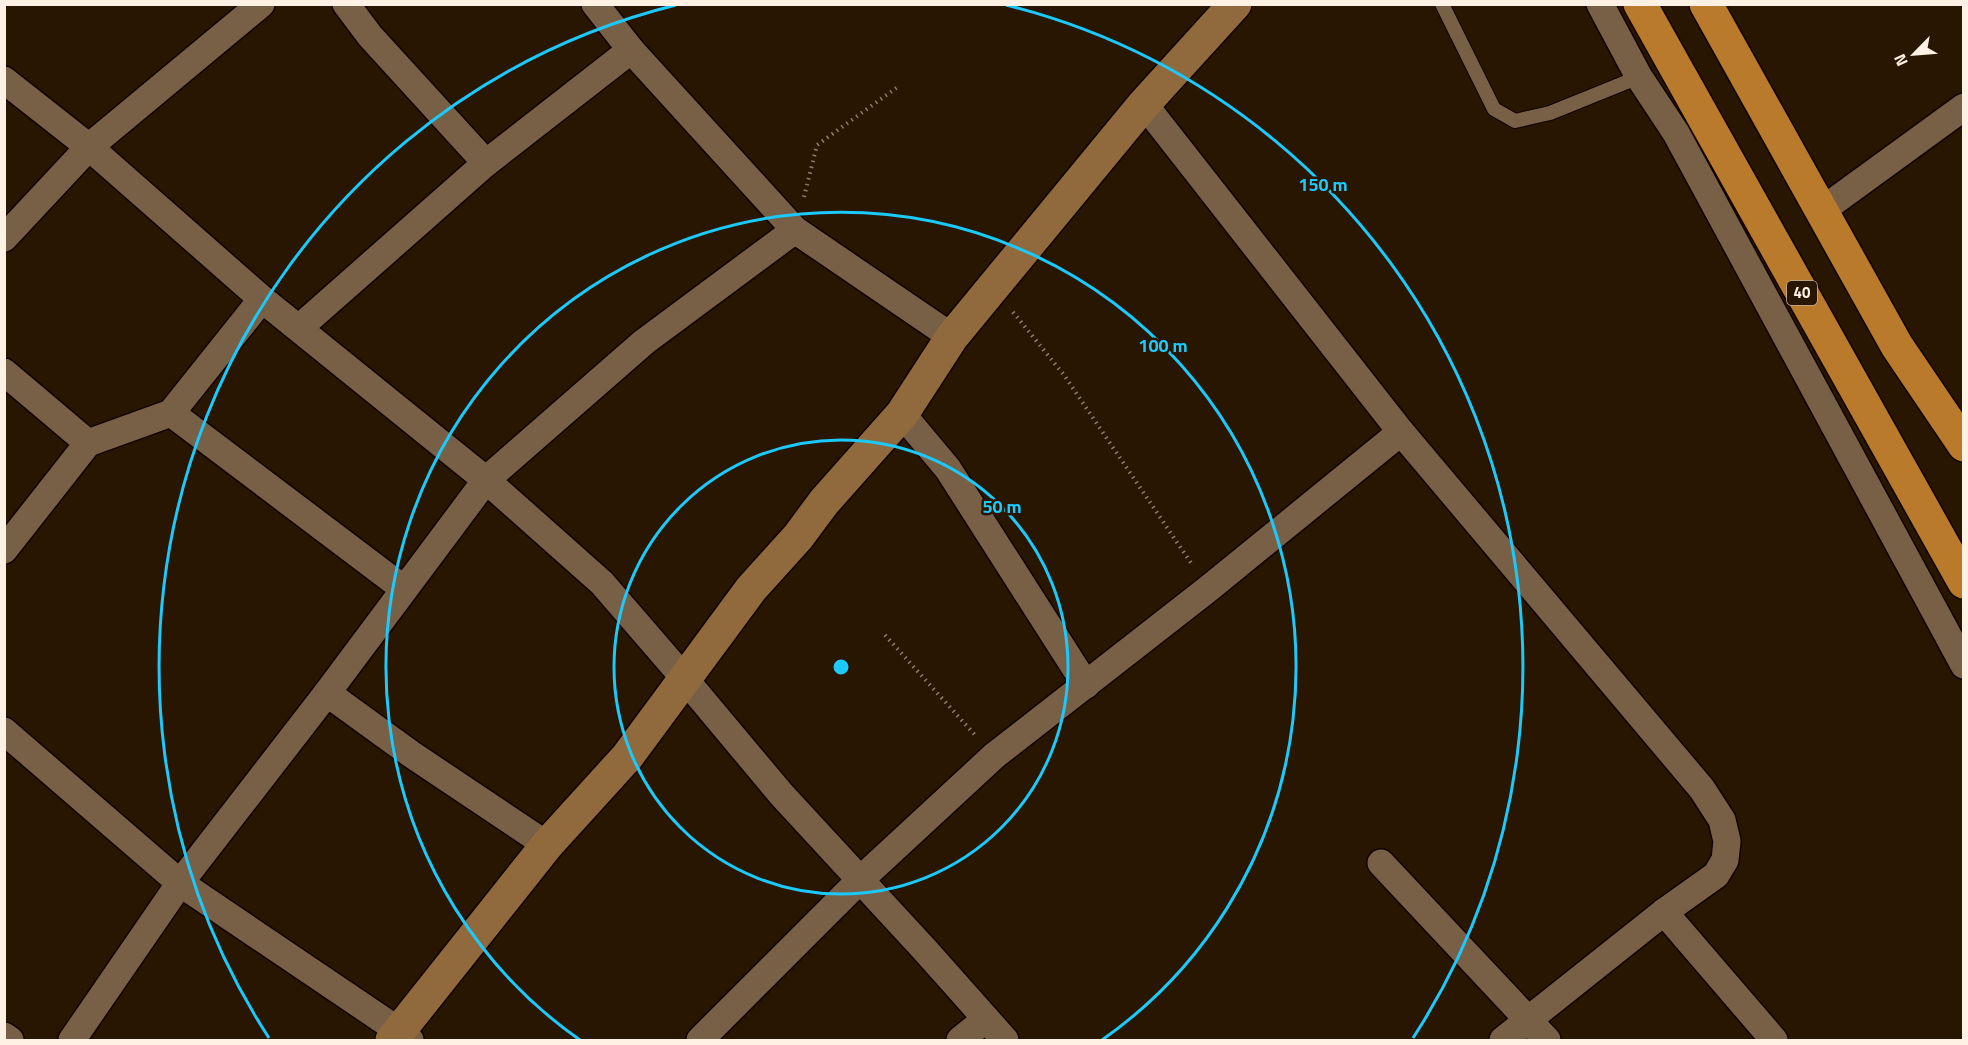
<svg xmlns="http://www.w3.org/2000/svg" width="1968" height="1045" viewBox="0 0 1968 1045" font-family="'Titillium Web',sans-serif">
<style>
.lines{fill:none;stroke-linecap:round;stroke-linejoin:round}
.service-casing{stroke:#110200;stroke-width:16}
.minor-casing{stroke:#110200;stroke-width:30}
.secondary-casing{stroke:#110200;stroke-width:36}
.trunk-casing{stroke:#110200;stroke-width:36}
.path{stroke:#8d7d6a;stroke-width:4;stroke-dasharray:1.5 4.5;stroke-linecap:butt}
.service{stroke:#786047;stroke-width:14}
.minor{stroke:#786047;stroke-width:27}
.secondary{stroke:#906a3c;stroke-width:33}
.trunk{stroke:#b97b2b;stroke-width:33}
.ring{fill:none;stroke:#1cc9fc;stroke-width:3}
.labels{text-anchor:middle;stroke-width:5;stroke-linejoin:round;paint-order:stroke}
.shield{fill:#291600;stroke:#bfaf9f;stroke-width:1.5}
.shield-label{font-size:15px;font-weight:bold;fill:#fff1e3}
.centre{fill:#1cc9fc;stroke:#291600;stroke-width:3}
.ring-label{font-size:18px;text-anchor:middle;font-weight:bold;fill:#1cc9fc;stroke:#291600;stroke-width:5;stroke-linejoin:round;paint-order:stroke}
</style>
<rect width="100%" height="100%" fill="#291600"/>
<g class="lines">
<defs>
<path id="service" d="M 1442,4 L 1494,109 L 1515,121 L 1550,113 L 1639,77"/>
<g id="minor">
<path d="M 346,4 L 370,36 L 486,163"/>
<path d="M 595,4 L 631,50 L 795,230 L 952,337"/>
<path d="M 1600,4 L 1639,77 L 1676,133 L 1964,665"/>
<path d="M 4,80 L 89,147 L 262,299 L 486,480 L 602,583 L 684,678 L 781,794 L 925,950 L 1005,1040"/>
<path d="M 1144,104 L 1401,432 L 1702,789 L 1722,820 L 1727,841 L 1725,860 L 1716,875 L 1664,912 L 1503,1040"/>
<path d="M 1821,211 L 1964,107"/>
<path d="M 4,238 L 89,147 L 261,4"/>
<path d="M 262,299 L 171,413 L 404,589"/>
<path d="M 299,328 L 486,163 L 631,50"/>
<path d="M 4,372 L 88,443 L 4,550"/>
<path d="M 902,414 L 948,469 L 1086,685"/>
<path d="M 88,443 L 171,413"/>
<path d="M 327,693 L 411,754 L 547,845"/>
<path d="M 4,731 L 180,883 L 399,1031 L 410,1040"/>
<path d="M 1381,863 L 1547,1040"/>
<path d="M 1664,912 L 1774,1040"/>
<path d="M 4,1036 L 10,1040"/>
<path d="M 72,1040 L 180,883 L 327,693 L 486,480 L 644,342 L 795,230"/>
<path d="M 700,1040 L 860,880 L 994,756 L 1208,589 L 1401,432"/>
<path d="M 960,1040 L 986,1019"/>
</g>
<path id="secondary" d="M 392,1040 L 547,845 L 627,757 L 751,589 L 798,537 L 824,502 L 902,414 L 952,337 L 1144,104 L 1235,4"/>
<g id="trunk">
<path d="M 1640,4 L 1964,582"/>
<path d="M 1706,4 L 1897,346 L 1964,445"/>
</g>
</defs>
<use href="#service" class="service-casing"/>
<use href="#minor" class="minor-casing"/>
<use href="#secondary" class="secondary-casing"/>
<use href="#trunk" class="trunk-casing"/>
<g class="path">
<path d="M 804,197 L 817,145 L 899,86"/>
<path d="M 1013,312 L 1064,375 L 1193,566"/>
<path d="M 885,635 L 975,735"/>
</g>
<use href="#service" class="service"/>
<use href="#minor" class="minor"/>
<use href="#secondary" class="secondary"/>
<use href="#trunk" class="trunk"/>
</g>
<g class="ring">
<circle cx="841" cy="667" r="227"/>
<path d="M580 1040A455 455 0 1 1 1102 1040"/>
<path d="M269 1038A682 682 0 0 1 676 5M1006 5A682 682 0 0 1 1413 1038"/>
</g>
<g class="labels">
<rect class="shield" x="1787" y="281" width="30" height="24" rx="4.5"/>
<g class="shield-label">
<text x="1802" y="298">40</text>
</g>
</g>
<circle cx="841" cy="667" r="9" class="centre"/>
<g class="ring-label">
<text x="1323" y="191">150 m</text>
<text x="1163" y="352">100 m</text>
<text x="1002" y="513">50 m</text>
</g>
<rect width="1968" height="1045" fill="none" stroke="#fff1e3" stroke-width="12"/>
<g transform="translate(1914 54) rotate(245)" stroke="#291600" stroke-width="4.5" paint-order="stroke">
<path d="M0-4.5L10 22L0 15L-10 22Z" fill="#fff1e3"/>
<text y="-9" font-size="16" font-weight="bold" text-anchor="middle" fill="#fff1e3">N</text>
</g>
</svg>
